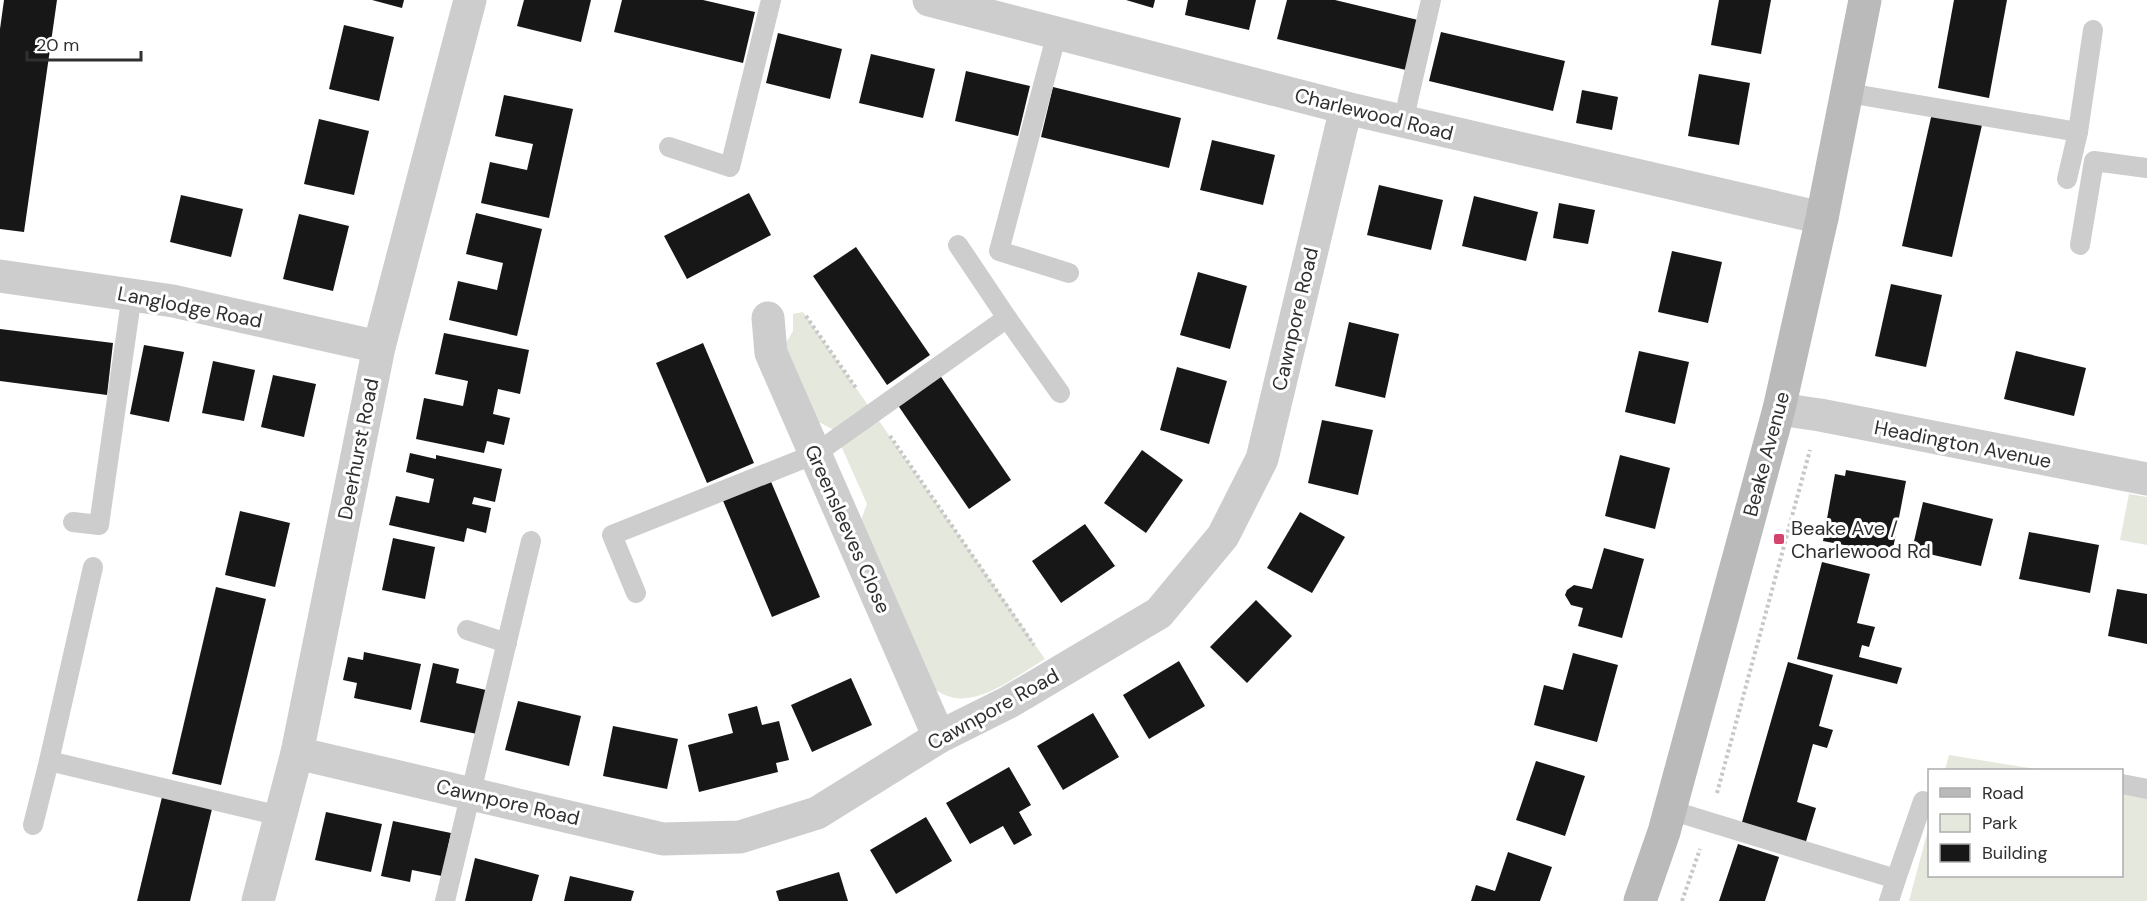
<svg xmlns="http://www.w3.org/2000/svg" width="2147" height="901" viewBox="0 0 2147 901" font-family="'DM Sans',sans-serif">
<style>
.green{fill:#e5e8dc}
.building{fill:#171717}
.lines{fill:none;stroke-linecap:round;stroke-linejoin:round}
.path{stroke:#c7c7c7;stroke-width:4;stroke-dasharray:3 3;stroke-linecap:butt}
.lane{stroke:#cdcdcd;stroke-width:20}
.street{stroke:#cdcdcd;stroke-width:33}
.secondary{stroke:#bababa;stroke-width:33}
.poi-dot{fill:#d5446d;stroke:#fff;stroke-width:2}
.labels{text-anchor:middle;stroke-width:6;stroke-linejoin:round;paint-order:stroke}
.street-label{font-size:20px;fill:#303030;stroke:#fff}
.poi-label{font-size:20px;fill:#303030;stroke:#fff;text-anchor:start}
</style>
<rect width="100%" height="100%" fill="#fff"/>
<g class="green">
<path d="M 803,312 L 1045,659 C 1012,678 967,719 931,686 L 861,520 L 867,504 L 834,430 L 815,420 L 783,348 L 793,331 L 793,314 Z"/>
<path d="M 2129,494 L 2147,497 L 2147,545 L 2120,540 Z"/>
<path d="M 1949,755 L 2041,770 L 1945,770 Z"/>
<path d="M 2122,784 L 2147,789 L 2147,901 L 1909,901 L 1929,826 L 1930,876 L 2122,876 Z"/>
</g>
<g class="building">
<path d="M 4,0 L 57,0 L 24,232 L 0,229 L 0,29 Z"/>
<path d="M 372,0 L 404,0 L 402,8 Z"/>
<path d="M 524,0 L 591,0 L 581,42 L 517,26 Z"/>
<path d="M 622,0 L 703,0 L 755,12 L 743,63 L 614,32 Z"/>
<path d="M 1126,0 L 1155,0 L 1153,8 Z"/>
<path d="M 1188,0 L 1256,0 L 1249,30 L 1185,15 Z"/>
<path d="M 1287,0 L 1335,0 L 1418,20 L 1406,70 L 1277,39 Z"/>
<path d="M 1719,0 L 1771,0 L 1761,54 L 1711,45 Z"/>
<path d="M 1954,0 L 2007,0 L 1989,98 L 1938,88 Z"/>
<path d="M 344,25 L 394,37 L 379,101 L 329,89 Z"/>
<path d="M 1441,32 L 1565,61 L 1553,111 L 1429,81 Z"/>
<path d="M 778,33 L 842,49 L 830,99 L 766,83 Z"/>
<path d="M 871,54 L 935,69 L 923,118 L 859,103 Z"/>
<path d="M 966,71 L 1030,86 L 1018,136 L 955,121 Z"/>
<path d="M 1699,74 L 1750,83 L 1739,145 L 1688,136 Z"/>
<path d="M 1053,87 L 1181,118 L 1169,168 L 1041,137 Z"/>
<path d="M 1582,90 L 1618,97 L 1612,130 L 1576,123 Z"/>
<path d="M 504,95 L 573,109 L 549,218 L 481,203 L 490,162 L 527,170 L 533,144 L 495,136 Z"/>
<path d="M 1932,113 L 1982,125 L 1952,257 L 1902,246 Z"/>
<path d="M 319,119 L 369,131 L 354,195 L 304,184 Z"/>
<path d="M 1212,140 L 1275,155 L 1263,205 L 1200,190 Z"/>
<path d="M 1379,185 L 1443,200 L 1431,250 L 1367,235 Z"/>
<path d="M 749,193 L 771,235 L 687,279 L 664,236 Z"/>
<path d="M 181,195 L 243,209 L 231,257 L 170,242 Z"/>
<path d="M 1474,196 L 1538,212 L 1526,261 L 1462,246 Z"/>
<path d="M 1559,203 L 1595,210 L 1588,244 L 1553,238 Z"/>
<path d="M 476,213 L 542,229 L 517,336 L 449,320 L 458,281 L 497,290 L 503,263 L 466,254 Z"/>
<path d="M 299,214 L 349,226 L 333,291 L 283,279 Z"/>
<path d="M 856,247 L 930,355 L 887,385 L 813,276 Z"/>
<path d="M 1672,251 L 1722,262 L 1708,323 L 1658,312 Z"/>
<path d="M 1198,272 L 1247,286 L 1230,349 L 1180,335 Z"/>
<path d="M 1891,284 L 1942,295 L 1926,367 L 1875,356 Z"/>
<path d="M 1349,322 L 1399,334 L 1385,398 L 1335,386 Z"/>
<path d="M 0,329 L 113,343 L 107,395 L 0,381 Z"/>
<path d="M 444,333 L 529,350 L 520,394 L 498,389 L 493,414 L 510,418 L 504,445 L 487,441 L 484,453 L 416,439 L 424,398 L 463,406 L 468,381 L 435,374 Z"/>
<path d="M 703,343 L 754,463 L 707,483 L 656,363 Z"/>
<path d="M 144,345 L 184,352 L 169,422 L 130,414 Z"/>
<path d="M 1639,351 L 1689,362 L 1675,424 L 1625,412 Z"/>
<path d="M 2016,351 L 2086,368 L 2074,416 L 2004,399 Z"/>
<path d="M 213,361 L 255,370 L 244,421 L 202,413 Z"/>
<path d="M 1177,367 L 1227,381 L 1209,444 L 1160,430 Z"/>
<path d="M 937,371 L 1011,480 L 969,509 L 895,401 Z"/>
<path d="M 273,375 L 316,384 L 304,437 L 261,427 Z"/>
<path d="M 1322,420 L 1373,430 L 1358,495 L 1308,483 Z"/>
<path d="M 1142,450 L 1183,480 L 1146,533 L 1104,503 Z"/>
<path d="M 410,453 L 436,459 L 436,455 L 502,469 L 495,502 L 474,497 L 472,504 L 491,508 L 486,533 L 467,528 L 464,542 L 389,525 L 396,496 L 429,503 L 434,479 L 406,472 Z"/>
<path d="M 1620,455 L 1670,468 L 1655,529 L 1605,516 Z"/>
<path d="M 1846,470 L 1906,481 L 1892,554 L 1823,541 L 1835,474 L 1845,476 Z"/>
<path d="M 769,477 L 820,597 L 772,617 L 721,496 Z"/>
<path d="M 1923,502 L 1993,519 L 1981,566 L 1912,550 Z"/>
<path d="M 240,511 L 290,523 L 275,587 L 225,575 Z"/>
<path d="M 1300,512 L 1345,537 L 1312,593 L 1267,568 Z"/>
<path d="M 1085,524 L 1115,566 L 1061,603 L 1032,561 Z"/>
<path d="M 2029,532 L 2099,545 L 2090,593 L 2019,579 Z"/>
<path d="M 393,538 L 435,547 L 425,599 L 382,590 Z"/>
<path d="M 1604,548 L 1644,559 L 1622,638 L 1578,626 L 1583,608 L 1571,605 L 1565,595 L 1567,590 L 1574,585 L 1592,589 Z"/>
<path d="M 1822,562 L 1870,574 L 1857,623 L 1875,627 L 1869,647 L 1862,645 L 1859,657 L 1902,668 L 1897,684 L 1797,659 Z"/>
<path d="M 216,587 L 266,599 L 221,785 L 172,774 Z"/>
<path d="M 2117,589 L 2147,594 L 2147,644 L 2108,636 Z"/>
<path d="M 1256,600 L 1292,636 L 1247,683 L 1210,647 Z"/>
<path d="M 364,652 L 421,664 L 411,710 L 354,698 L 357,683 L 343,680 L 348,657 L 363,660 Z"/>
<path d="M 1573,653 L 1618,665 L 1597,742 L 1534,725 L 1544,685 L 1563,690 Z"/>
<path d="M 1179,661 L 1205,706 L 1149,739 L 1123,695 Z"/>
<path d="M 1788,662 L 1833,675 L 1819,726 L 1833,730 L 1827,748 L 1813,744 L 1797,802 L 1816,808 L 1804,848 L 1740,829 Z"/>
<path d="M 433,663 L 459,669 L 456,683 L 486,690 L 477,734 L 420,722 Z"/>
<path d="M 851,678 L 872,725 L 812,752 L 791,705 Z"/>
<path d="M 518,701 L 581,716 L 569,766 L 505,750 Z"/>
<path d="M 757,706 L 762,725 L 779,721 L 789,760 L 776,763 L 778,772 L 699,792 L 688,745 L 733,733 L 728,714 Z"/>
<path d="M 1093,713 L 1119,757 L 1063,790 L 1037,746 Z"/>
<path d="M 613,726 L 678,739 L 667,789 L 603,776 Z"/>
<path d="M 1536,761 L 1585,776 L 1565,836 L 1516,820 Z"/>
<path d="M 1009,767 L 1031,805 L 1019,812 L 1032,835 L 1014,845 L 1003,826 L 970,844 L 946,803 Z"/>
<path d="M 162,797 L 212,809 L 190,901 L 137,901 Z"/>
<path d="M 326,812 L 382,824 L 371,872 L 315,860 Z"/>
<path d="M 926,817 L 952,861 L 896,894 L 870,850 Z"/>
<path d="M 393,821 L 451,833 L 442,876 L 412,870 L 410,882 L 381,876 Z"/>
<path d="M 1738,844 L 1779,857 L 1765,901 L 1719,901 Z"/>
<path d="M 1508,852 L 1552,867 L 1540,901 L 1471,901 L 1476,885 L 1495,891 Z"/>
<path d="M 475,858 L 539,875 L 532,901 L 465,901 Z"/>
<path d="M 839,872 L 848,901 L 779,901 L 776,891 Z"/>
<path d="M 570,876 L 634,891 L 631,901 L 564,901 Z"/>
</g>
<g class="lines">
<g class="path">
<path d="M 806,316 L 856,388"/>
<path d="M 890,436 L 1034,645"/>
<path d="M 1717,793 L 1810,450"/>
<path d="M 1682,901 L 1700,849"/>
</g>
<g class="lane">
<path d="M 1057,33 L 999,251 L 1069,273"/>
<path d="M 1848,93 L 2078,132 L 2067,179"/>
<path d="M 1403,122 L 1431,0"/>
<path d="M 2078,132 L 2093,30"/>
<path d="M 669,147 L 730,167 L 771,0"/>
<path d="M 958,245 L 1007,318"/>
<path d="M 2080,245 L 2094,161 L 2147,168"/>
<path d="M 73,522 L 99,525 L 132,294"/>
<path d="M 636,593 L 612,535 L 815,454 L 1007,318 L 1060,393"/>
<path d="M 467,630 L 507,643"/>
<path d="M 49,761 L 93,567"/>
<path d="M 2122,784 L 2147,789"/>
<path d="M 1670,810 L 1896,879 L 1889,901"/>
<path d="M 33,825 L 49,761 L 280,816"/>
<path d="M 1896,879 L 1923,801"/>
<path d="M 445,901 L 531,541"/>
</g>
<g class="street">
<path d="M 929,0 L 1346,108 L 1822,218"/>
<path d="M 0,276 L 173,301 L 379,347"/>
<path d="M 768,318 L 771,353 L 939,737"/>
<path d="M 1779,409 L 1820,415 L 2147,479"/>
<path d="M 297,753 L 663,839 L 740,837 L 817,813 L 939,737 L 1009,702 L 1159,613 L 1223,536 L 1262,459 L 1346,108"/>
<path d="M 258,901 L 297,753 L 379,347 L 470,0"/>
</g>
<path class="secondary" d="M 1640,901 L 1664,832 L 1779,409 L 1822,218 L 1865,0"/>
</g>
<rect class="poi-dot" x="1773" y="533" width="12" height="12" rx="3"/>
<g class="labels">
<g class="street-label">
<text transform="translate(1374 114) rotate(14)" y="7">Charlewood Road</text>
<text transform="translate(190 307) rotate(11)" y="7">Langlodge Road</text>
<text transform="translate(1295 319) rotate(-77)" y="7">Cawnpore Road</text>
<text transform="translate(1963 444) rotate(11)" y="7">Headington Avenue</text>
<text transform="translate(358 449) rotate(-79)" y="7">Deerhurst Road</text>
<text transform="translate(1766 454) rotate(-75)" y="7">Beake Avenue</text>
<text transform="translate(848 529) rotate(66)" y="7">Greensleeves Close</text>
<text transform="translate(993 709) rotate(-29)" y="7">Cawnpore Road</text>
<text transform="translate(508 802) rotate(13)" y="7">Cawnpore Road</text>
</g>
<g class="poi-label">
<text x="1791" y="535">Beake Ave /<tspan x="1791" dy="23">Charlewood Rd</tspan></text>
</g>
</g>
<rect x="1928" y="769" width="195" height="108" fill="#ffffff" stroke="#acacac" stroke-width="1.5"/>
<rect x="1940" y="788" width="30" height="9" fill="#bababa" stroke="#acacac" stroke-width="1.5"/>
<text x="1982" y="799" font-size="18" fill="#303030">Road</text>
<rect x="1940" y="814" width="30" height="18" fill="#e5e8dc" stroke="#acacac" stroke-width="1.5"/>
<text x="1982" y="829" font-size="18" fill="#303030">Park</text>
<rect x="1940" y="844" width="30" height="18" fill="#171717" stroke="#acacac" stroke-width="1.5"/>
<text x="1982" y="859" font-size="18" fill="#303030">Building</text>
<path d="M27 51v9h114v-9" fill="none" stroke="#303030" stroke-width="3"/>
<text x="36" y="51" font-size="18" fill="#303030" stroke="#ffffff" stroke-width="4.5" paint-order="stroke">20 m</text>
</svg>
